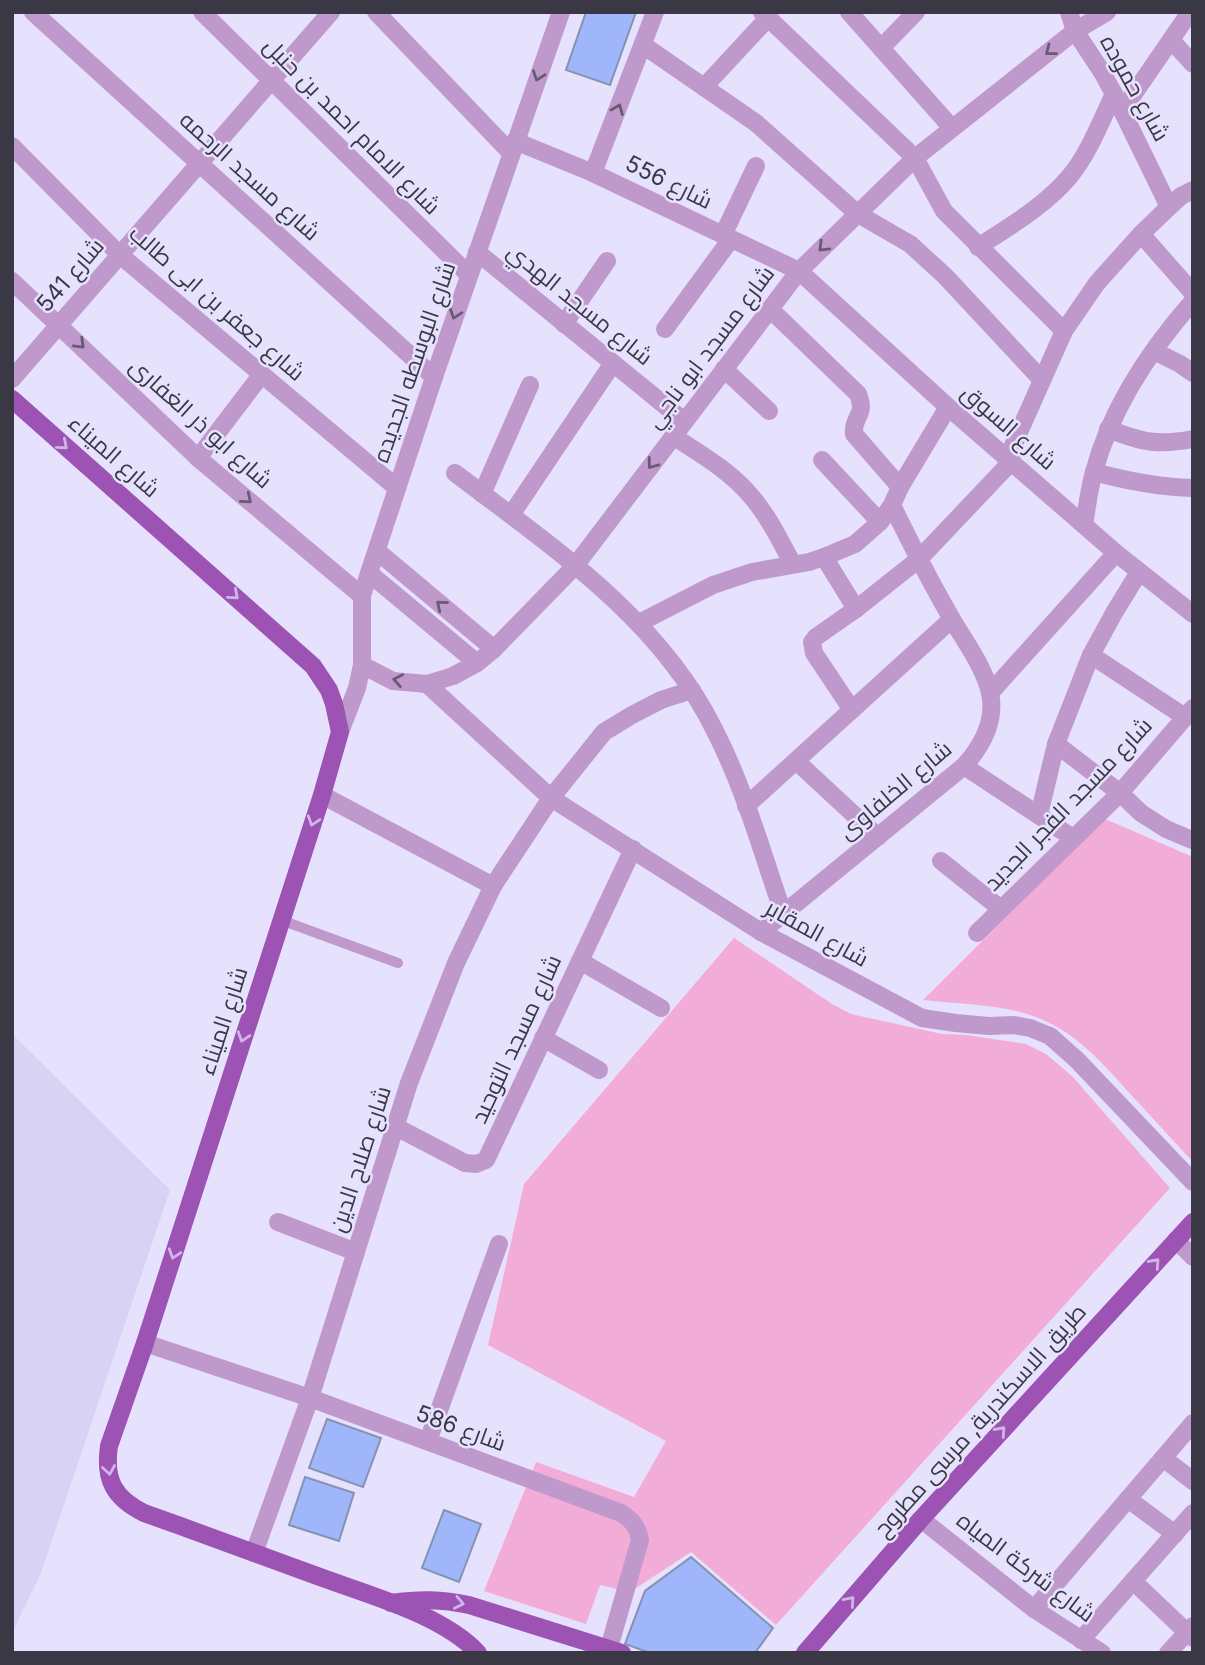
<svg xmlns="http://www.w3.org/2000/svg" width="1205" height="1665" viewBox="0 0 1205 1665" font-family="Inter,Cairo,sans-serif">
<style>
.built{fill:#d8d3f4}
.green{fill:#f2acd8}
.building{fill:#9fb6fb;stroke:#8792b1;stroke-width:2}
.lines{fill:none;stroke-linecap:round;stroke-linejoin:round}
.service{stroke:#c099cc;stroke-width:10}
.minor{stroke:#c099cc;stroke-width:18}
.primary{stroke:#9c53b3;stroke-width:18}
.oneway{stroke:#695a74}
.oneway2{stroke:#d0b6e7}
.labels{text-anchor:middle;stroke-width:5;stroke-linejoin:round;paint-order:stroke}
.street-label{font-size:23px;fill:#3a3845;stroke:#e6e1fd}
</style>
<rect width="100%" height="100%" fill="#e6e1fd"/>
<path class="built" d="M 12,1034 L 170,1190 L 41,1573 L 12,1633 Z"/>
<g class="green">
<path d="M 1105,819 L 1193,857 L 1193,1162 C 1173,1141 1154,1119 1134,1098 C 1104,1065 1075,1029 1030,1015 C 996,1004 959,1004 923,1000 Z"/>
<path d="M 734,938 L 832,1004 L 851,1014 L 942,1034 L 966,1035 L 1026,1044 L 1046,1054 L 1072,1076 L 1170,1188 L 776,1625 L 691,1552 L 630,1592 L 600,1585 L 586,1624 L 484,1591 L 536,1462 L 634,1497 L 666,1441 L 488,1345 L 524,1184 Z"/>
</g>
<g class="building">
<path d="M 586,12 L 636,12 L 610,85 L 566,70 Z"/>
<path d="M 327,1419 L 381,1438 L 363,1487 L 309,1468 Z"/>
<path d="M 305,1477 L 354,1493 L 339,1541 L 289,1525 Z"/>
<path d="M 444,1510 L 481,1524 L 459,1582 L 422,1568 Z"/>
<path d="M 691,1557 L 773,1628 L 755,1653 L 650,1653 L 625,1644 L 645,1591 Z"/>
</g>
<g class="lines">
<path class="service" d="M 281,920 L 398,963"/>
<g class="minor">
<path d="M 33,12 L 434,377"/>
<path d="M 202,12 L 469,275"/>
<path d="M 376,12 L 511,153"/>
<path d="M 762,12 L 915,158 L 944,211 L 1064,331"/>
<path d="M 849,12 L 952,128"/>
<path d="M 1069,12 L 1075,31 L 1102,72 L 1114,94 L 1169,207"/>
<path d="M 1171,40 L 1193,64"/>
<path d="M 643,45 L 756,123 L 858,214 L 910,244 L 945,276 L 1041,379"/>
<path d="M 881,48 L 916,12"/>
<path d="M 704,87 L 768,18"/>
<path d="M 1122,111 L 1190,12"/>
<path d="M 515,141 L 593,173 L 799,271 L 948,407 L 1116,553 L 1193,614"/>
<path d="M 12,146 L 120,255 L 397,488"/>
<path d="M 593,173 L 655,12"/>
<path d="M 1141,234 L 1193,293"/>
<path d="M 723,235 L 756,166"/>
<path d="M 978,247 C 1010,226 1045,206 1070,176 C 1089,153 1101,121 1114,94"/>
<path d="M 477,252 L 684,421"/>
<path d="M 12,281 L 198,458 L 362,596"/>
<path d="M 770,309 L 858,394 C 867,416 852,416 854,434 L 900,487"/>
<path d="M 564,324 L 607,261"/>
<path d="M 665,329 L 731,239"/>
<path d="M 1154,351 L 1180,364 L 1193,373"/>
<path d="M 724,369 L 769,411"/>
<path d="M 12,379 L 331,12"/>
<path d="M 1108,429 C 1142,442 1157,446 1193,439"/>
<path d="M 673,436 C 700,454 729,470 750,495 C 768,515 780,541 793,564"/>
<path d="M 1008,457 L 1064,331 L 1097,283 L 1141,234 L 1169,207 L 1181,196 L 1193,190"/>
<path d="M 198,458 L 262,374"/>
<path d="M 822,460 L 880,522"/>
<path d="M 1094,472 C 1127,481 1158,487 1193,488"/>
<path d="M 455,473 C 551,546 659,618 714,729 C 744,787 762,852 783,913"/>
<path d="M 482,494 L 530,385"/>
<path d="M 511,515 L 613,363"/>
<path d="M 1084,525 C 1087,507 1089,489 1094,472 C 1111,408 1150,350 1193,301"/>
<path d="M 377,551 L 494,649"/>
<path d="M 824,557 L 856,609"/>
<path d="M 369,573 L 477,663"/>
<path d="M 639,623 L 713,585 L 752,572 L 809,562 L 824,557 L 855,544 L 880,522 L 892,505 L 900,487 L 948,407"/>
<path d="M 1091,655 L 1185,717"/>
<path d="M 362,665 L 393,681 L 427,684 L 453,676 L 477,663 L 494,649 L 575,566 L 799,271 L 915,158 L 1075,31 L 1107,12"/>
<path d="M 427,684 L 551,798 L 761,932 L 922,1018 L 956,1023 L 989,1026 L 1014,1025 L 1030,1028 L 1050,1036 L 1077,1060 L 1193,1182"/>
<path d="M 990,693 L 1116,553"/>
<path d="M 852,710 L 814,653 L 812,642 L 816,637 L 856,609 L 919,559 L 1012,461"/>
<path d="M 340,732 L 357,688 L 362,665 L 362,596 L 369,573 L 434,377 L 561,12"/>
<path d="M 1056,744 L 1120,793 L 1141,813 L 1166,829 L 1192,840"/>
<path d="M 796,761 L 878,837"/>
<path d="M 964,766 L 1073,838"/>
<path d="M 322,795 L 493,886"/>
<path d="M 746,806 L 952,619"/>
<path d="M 1039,815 L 1056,744 L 1091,655 L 1114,613 L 1139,572"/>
<path d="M 941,861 L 1001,909"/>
<path d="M 761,932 L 964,766 C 982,746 996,721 990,693 C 984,667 966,643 953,621 C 931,583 911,544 892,505"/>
<path d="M 977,933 L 1120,793 L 1193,708"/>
<path d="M 580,961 L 661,1008"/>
<path d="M 543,1038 L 599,1070"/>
<path d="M 396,1127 L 465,1163 L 476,1164 L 486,1160 L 633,849"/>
<path d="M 278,1222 L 356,1252"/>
<path d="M 1176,1240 L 1193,1257"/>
<path d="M 145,1343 L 310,1398 L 621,1513 C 632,1520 638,1527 640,1540 L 609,1648"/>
<path d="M 428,1441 L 499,1244"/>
<path d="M 1163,1458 L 1193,1481"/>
<path d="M 1128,1499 L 1175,1534"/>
<path d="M 921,1519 L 1034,1609 L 1102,1653"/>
<path d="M 254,1553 L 310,1398 L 409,1083 L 456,963 L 493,886 L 551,798 L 604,732 L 632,715 L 661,700 L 692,690"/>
<path d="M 1133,1581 L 1193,1638"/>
<path d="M 1034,1609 L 1193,1423"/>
<path d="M 1081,1640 L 1193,1513"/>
<path d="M 1168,1653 L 1193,1626"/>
</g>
<g class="primary">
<path d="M 12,399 L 313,666 L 329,690 L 334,704 L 340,732 L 322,795 L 145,1343 L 109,1446 C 104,1480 114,1498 144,1513 C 203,1534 262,1556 320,1577 C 369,1595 443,1615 478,1653"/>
<path d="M 391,1603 C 419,1599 441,1599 469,1605 L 622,1653"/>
<path d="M 805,1653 L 921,1519 L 1193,1222"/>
</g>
</g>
<defs><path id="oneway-chevron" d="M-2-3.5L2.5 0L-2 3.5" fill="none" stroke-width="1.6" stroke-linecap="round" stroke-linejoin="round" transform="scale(1.75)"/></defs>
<g class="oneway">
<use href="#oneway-chevron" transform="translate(1050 51) rotate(142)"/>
<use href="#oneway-chevron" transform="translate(538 76) rotate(110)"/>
<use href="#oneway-chevron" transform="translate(618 109) rotate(-68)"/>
<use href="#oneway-chevron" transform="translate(823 247) rotate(135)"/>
<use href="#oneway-chevron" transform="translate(455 314) rotate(109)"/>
<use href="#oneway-chevron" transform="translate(80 344) rotate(44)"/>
<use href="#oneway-chevron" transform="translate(652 464) rotate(127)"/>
<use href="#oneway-chevron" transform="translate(247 499) rotate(40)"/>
<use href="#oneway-chevron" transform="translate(441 605) rotate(-140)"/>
<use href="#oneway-chevron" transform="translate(398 680) rotate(-169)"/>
</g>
<g class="oneway2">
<use href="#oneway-chevron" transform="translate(63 445) rotate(41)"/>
<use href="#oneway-chevron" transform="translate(234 595) rotate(41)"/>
<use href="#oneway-chevron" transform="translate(313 821) rotate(108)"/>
<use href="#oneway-chevron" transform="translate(243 1037) rotate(108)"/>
<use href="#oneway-chevron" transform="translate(174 1254) rotate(108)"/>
<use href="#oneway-chevron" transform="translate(1155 1263) rotate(-48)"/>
<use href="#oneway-chevron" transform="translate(1001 1431) rotate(-48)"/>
<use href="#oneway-chevron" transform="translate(109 1470) rotate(81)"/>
<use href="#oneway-chevron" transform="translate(850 1601) rotate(-49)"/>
<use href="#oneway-chevron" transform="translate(459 1603) rotate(12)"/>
</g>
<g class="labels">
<g class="street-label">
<text transform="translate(1135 88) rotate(61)" y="8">شارع حموده</text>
<text transform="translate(352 126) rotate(45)" y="8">شارع الامام احمد بن حنبل</text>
<text transform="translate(250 176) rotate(42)" y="8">شارع مسجد الرحمه</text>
<text transform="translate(669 182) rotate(26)" y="8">شارع 556</text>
<text transform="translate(70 275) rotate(-49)" y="8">شارع 541</text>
<text transform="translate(217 303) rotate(41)" y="8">شارع جعفر بن ابى طالب</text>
<text transform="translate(580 304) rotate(39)" y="8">شارع مسجد الهدي</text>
<text transform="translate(710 347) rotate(-53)" y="8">شارع مسجد ابو ناجي</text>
<text transform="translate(414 362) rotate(-71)" y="8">شارع البوسطه الجديده</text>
<text transform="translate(201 423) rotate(42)" y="8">شارع ابو ذر الغفارى</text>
<text transform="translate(1009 427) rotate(41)" y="8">شارع السوق</text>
<text transform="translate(114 456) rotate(41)" y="8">شارع الميناء</text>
<text transform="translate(895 790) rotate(-40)" y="8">شارع الخلفاوى</text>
<text transform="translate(1068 804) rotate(-46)" y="8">شارع مسجد الفجر الجديد</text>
<text transform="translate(817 933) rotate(29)" y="8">شارع المقابر</text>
<text transform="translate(223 1021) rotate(-72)" y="8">شارع الميناء</text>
<text transform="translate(516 1039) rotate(-65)" y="8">شارع مسجد التوحيد</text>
<text transform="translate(360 1159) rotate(-72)" y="8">شارع صلاح الدين</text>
<text transform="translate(980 1420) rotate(-48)" y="8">طريق الاسكندرية, مرسى مطروح</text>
<text transform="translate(461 1428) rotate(20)" y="8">شارع 586</text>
<text transform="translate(1026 1567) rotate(37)" y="8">شارع شركة المياه</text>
</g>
</g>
<rect width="1205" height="1665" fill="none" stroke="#3a3845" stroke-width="28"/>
</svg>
